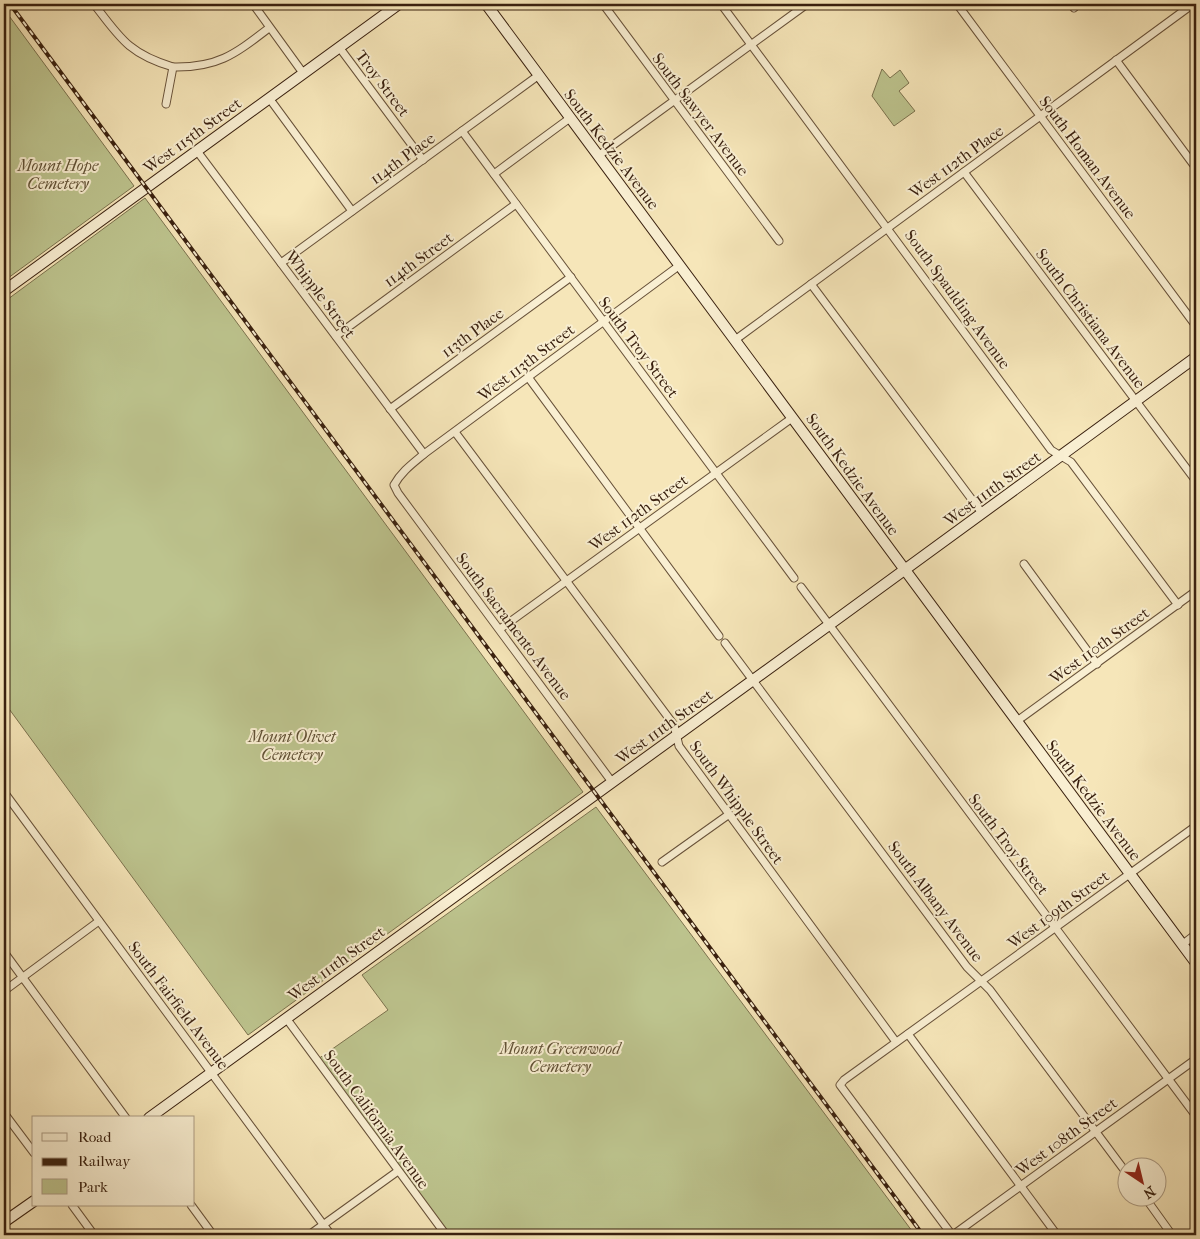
<svg xmlns="http://www.w3.org/2000/svg" width="1200" height="1239" viewBox="0 0 1200 1239" font-family="'IM FELL French Canon',serif">
<style>
.green{fill:#bdc48e;stroke:#7b724e}
.lines{fill:none;stroke-linecap:round;stroke-linejoin:round}
.street-casing{stroke:#68523a;stroke-width:9}
.secondary-casing{stroke:#39200f;stroke-width:12}
.street{stroke:#f9efd2;stroke-width:7}
.secondary{stroke:#f9efd2;stroke-width:10}
.rail-casing{stroke:#39200f;stroke-width:4}
.rail{stroke:#f9efd2;stroke-width:2;stroke-dasharray:5.5;stroke-linecap:butt}
.labels{text-anchor:middle;stroke-width:4;stroke-linejoin:round;paint-order:stroke}
.street-label{font-size:16px;fill:#39200f;stroke:#f9efd2}
.park-label{font-size:16px;font-style:italic;fill:#615135;stroke:#f9efd2}
</style>
<rect width="100%" height="100%" fill="#f6e6b9"/>
<filter id="stains"><feTurbulence type="fractalNoise" baseFrequency=".004" numOctaves="4"/><feColorMatrix values="0 0 0 0 .2 0 0 0 0 .09 0 0 0 0 .02 0 0 0 .5 -.17"/></filter>
<radialGradient id="worn" r=".72"><stop offset=".6" stop-color="#630" stop-opacity="0"/><stop offset="1" stop-color="#630" stop-opacity=".3"/></radialGradient>
<g class="green">
<path d="M 4,9 L 134,186 L 4,281 Z"/>
<path d="M 882,69 L 890,78 L 900,70 L 909,83 L 899,91 L 915,111 L 894,126 L 872,96 Z"/>
<path d="M 145,198 L 583,792 L 248,1035 L 4,702 L 4,302 Z"/>
<path d="M 596,807 L 915,1235 L 449,1235 L 318,1059 L 388,1010 L 362,975 Z"/>
</g>
<g class="lines">
<defs>
<g id="street">
<path d="M 94,4 C 120,38 129,54 173,67"/>
<path d="M 253,4 L 303,73"/>
<path d="M 603,4 L 779,241"/>
<path d="M 721,4 L 1051,450 L 1071,462 L 1178,605"/>
<path d="M 957,4 L 1196,326"/>
<path d="M 1071,4 L 1074,8"/>
<path d="M 339,47 L 423,160"/>
<path d="M 1116,60 L 1196,168"/>
<path d="M 269,98 L 352,211"/>
<path d="M 166,104 L 173,67 C 218,68 235,54 269,28"/>
<path d="M 462,131 L 794,578"/>
<path d="M 197,151 L 424,454"/>
<path d="M 598,156 L 807,4"/>
<path d="M 964,172 L 1196,481"/>
<path d="M 494,174 L 570,118"/>
<path d="M 281,263 L 539,75"/>
<path d="M 811,284 L 982,513"/>
<path d="M 336,336 L 516,204"/>
<path d="M 735,340 L 1193,4"/>
<path d="M 528,377 L 719,636"/>
<path d="M 390,409 L 571,277"/>
<path d="M 455,432 L 674,725 L 679,746 L 896,1042"/>
<path d="M 1024,564 L 1097,664"/>
<path d="M 801,587 L 1196,1116"/>
<path d="M 500,629 L 792,418"/>
<path d="M 725,643 L 967,967 L 990,990 L 1128,1175"/>
<path d="M 1017,721 L 1196,591"/>
<path d="M 612,782 L 398,493 L 394,485 C 401,472 412,464 424,454 L 680,265"/>
<path d="M 4,792 L 331,1235"/>
<path d="M 662,862 L 728,815"/>
<path d="M 1183,944 L 1196,934"/>
<path d="M 4,952 L 126,1118"/>
<path d="M 4,991 L 99,921"/>
<path d="M 286,1018 L 446,1235"/>
<path d="M 908,1034 L 1057,1235"/>
<path d="M 4,1113 L 34,1153"/>
<path d="M 1144,1196 L 1172,1235"/>
<path d="M 72,1205 L 94,1235"/>
<path d="M 191,1205 L 213,1235"/>
<path d="M 309,1235 L 398,1171"/>
<path d="M 952,1235 L 840,1085 L 844,1080 L 1196,826"/>
<path d="M 953,1235 L 1196,1059"/>
</g>
<g id="secondary">
<path d="M 486,4 L 1196,963"/>
<path d="M 4,291 L 399,4"/>
<path d="M 149,1118 L 829,625 L 1196,357"/>
<path d="M 4,1222 L 34,1201"/>
</g>
</defs>
<use href="#street" class="street-casing"/>
<use href="#secondary" class="secondary-casing"/>
<use href="#street" class="street"/>
<use href="#secondary" class="secondary"/>
<defs>
<path id="rail" d="M 10,4 L 923,1235"/>
</defs>
<use href="#rail" class="rail-casing"/>
<use href="#rail" class="rail"/>
</g>
<g class="labels">
<g class="street-label">
<text transform="translate(383 83) rotate(53)" y="6">Troy Street</text>
<text transform="translate(701 114) rotate(53)" y="6">South Sawyer Avenue</text>
<text transform="translate(192 135) rotate(-36)" y="6">West 115th Street</text>
<text transform="translate(612 149) rotate(53)" y="6">South Kedzie Avenue</text>
<text transform="translate(1088 157) rotate(53)" y="6">South Homan Avenue</text>
<text transform="translate(402 158) rotate(-36)" y="6">114th Place</text>
<text transform="translate(956 161) rotate(-36)" y="6">West 112th Place</text>
<text transform="translate(418 259) rotate(-36)" y="6">114th Street</text>
<text transform="translate(321 294) rotate(53)" y="6">Whipple Street</text>
<text transform="translate(958 299) rotate(54)" y="6">South Spaulding Avenue</text>
<text transform="translate(1091 318) rotate(53)" y="6">South Christiana Avenue</text>
<text transform="translate(472 332) rotate(-36)" y="6">113th Place</text>
<text transform="translate(639 347) rotate(53)" y="6">South Troy Street</text>
<text transform="translate(526 362) rotate(-37)" y="6">West 113th Street</text>
<text transform="translate(853 474) rotate(54)" y="6">South Kedzie Avenue</text>
<text transform="translate(992 488) rotate(-36)" y="6">West 111th Street</text>
<text transform="translate(638 512) rotate(-36)" y="6">West 112th Street</text>
<text transform="translate(514 626) rotate(53)" y="6">South Sacramento Avenue</text>
<text transform="translate(1099 645) rotate(-36)" y="6">West 110th Street</text>
<text transform="translate(664 726) rotate(-36)" y="6">West 111th Street</text>
<text transform="translate(1094 800) rotate(53)" y="6">South Kedzie Avenue</text>
<text transform="translate(737 802) rotate(54)" y="6">South Whipple Street</text>
<text transform="translate(1009 844) rotate(53)" y="6">South Troy Street</text>
<text transform="translate(936 901) rotate(53)" y="6">South Albany Avenue</text>
<text transform="translate(1058 909) rotate(-36)" y="6">West 109th Street</text>
<text transform="translate(336 963) rotate(-36)" y="6">West 111th Street</text>
<text transform="translate(179 1005) rotate(53)" y="6">South Fairfield Avenue</text>
<text transform="translate(377 1119) rotate(54)" y="6">South California Avenue</text>
<text transform="translate(1066 1136) rotate(-36)" y="6">West 108th Street</text>
</g>
<g class="park-label">
<text x="58" y="171">Mount Hope<tspan x="58" dy="18">Cemetery</tspan></text>
<text x="292" y="742">Mount Olivet<tspan x="292" dy="18">Cemetery</tspan></text>
<text x="560" y="1054">Mount Greenwood<tspan x="560" dy="18">Cemetery</tspan></text>
</g>
</g>
<rect width="1200" height="1239" fill="none" stroke="#f6e6b9" stroke-width="20"/>
<rect x="5" y="5" width="1190" height="1229" fill="none" stroke="#39200f" stroke-width="2.5"/>
<rect x="10" y="10" width="1180" height="1219" fill="none" stroke="#39200f"/>
<rect x="32" y="1116" width="162" height="90" fill="#f9efd2" stroke="#ac9c84"/>
<rect x="42" y="1133" width="25" height="8" fill="#f9efd2" stroke="#ac9c84"/>
<text x="78" y="1142" font-size="15" fill="#39200f">Road</text>
<rect x="42" y="1158" width="25" height="8" fill="#39200f" stroke="#ac9c84"/>
<text x="78" y="1166" font-size="15" fill="#39200f">Railway</text>
<rect x="42" y="1179" width="25" height="15" fill="#bdc48e" stroke="#ac9c84"/>
<text x="78" y="1192" font-size="15" fill="#39200f">Park</text>
<g transform="translate(1142 1182) rotate(145)"><circle r="24" fill="#f9efd2" stroke="#ac9c84"/>
<path d="M0-4L9 19L0 12L-9 19Z" fill="#8f2418"/>
<text y="-8" font-size="14" font-weight="bold" text-anchor="middle" fill="#39200f">N</text>
</g>
<rect width="100%" height="100%" filter="url(#stains)"/>
<rect width="100%" height="100%" fill="url(#worn)"/>
</svg>
